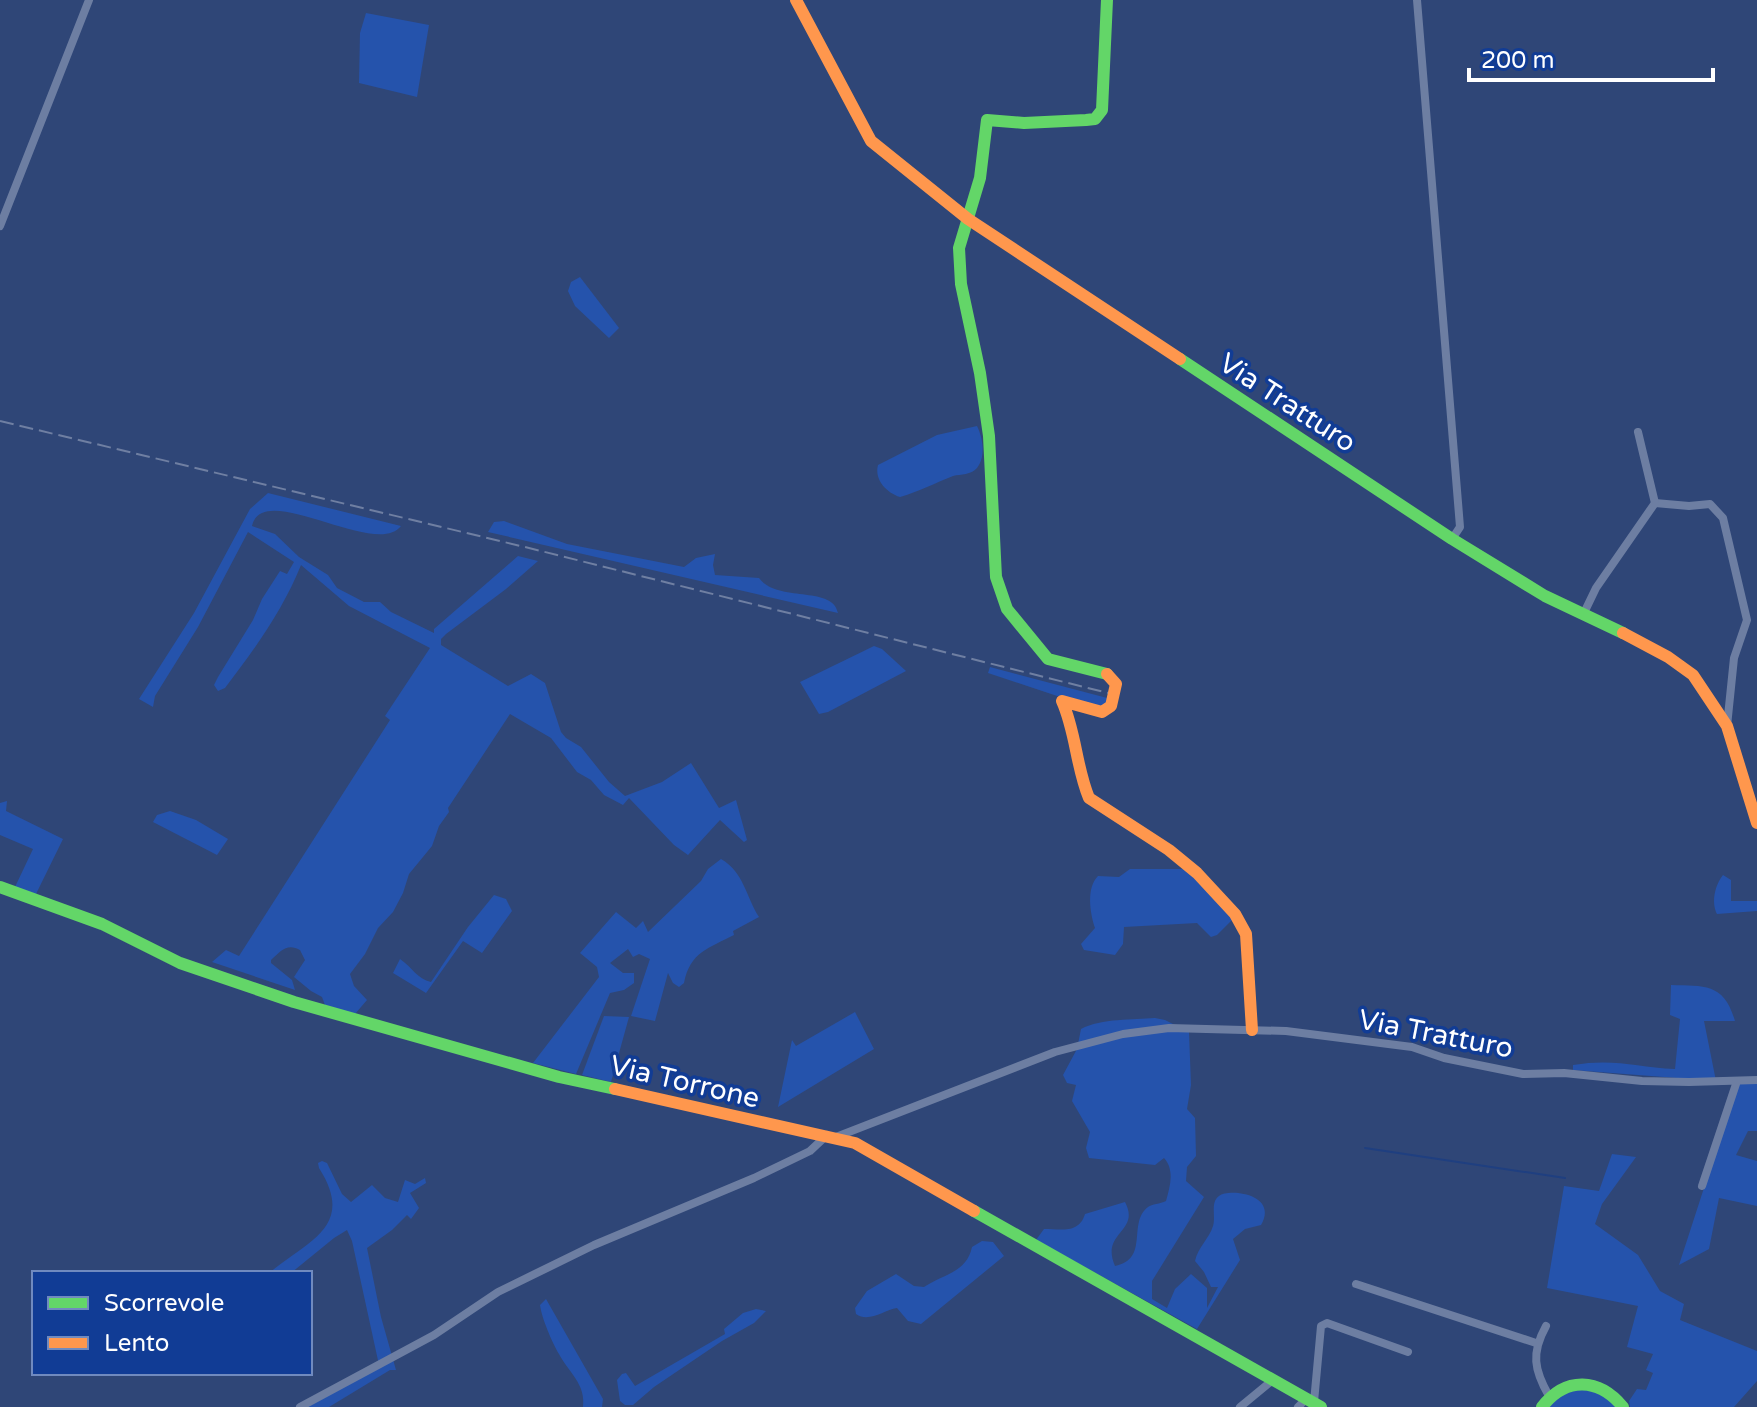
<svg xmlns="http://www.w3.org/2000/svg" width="1757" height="1407" viewBox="0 0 1757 1407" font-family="'Varela Round',sans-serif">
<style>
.green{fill:#2553ac}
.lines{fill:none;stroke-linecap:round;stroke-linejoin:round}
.stream{stroke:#1f3f80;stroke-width:2}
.street{stroke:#6d7ea2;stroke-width:8}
.fast{stroke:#63d668;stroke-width:12}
.slow{stroke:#ff974d;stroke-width:12}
.rail{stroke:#6f7fa2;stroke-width:2;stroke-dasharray:14 6;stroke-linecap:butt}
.labels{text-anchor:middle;stroke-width:7;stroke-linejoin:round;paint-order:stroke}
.street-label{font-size:28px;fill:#fff;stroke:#113c95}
</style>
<rect width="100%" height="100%" fill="#2f4677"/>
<g class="green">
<path d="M 366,13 L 429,25 L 417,97 L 359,83 L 360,33 Z"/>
<path d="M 580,277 L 619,328 L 609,338 L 575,306 L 568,291 L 571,282 Z"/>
<path d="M 977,426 C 983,438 986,457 977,468 C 971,475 961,474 953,476 C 935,483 918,492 900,497 C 887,493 874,480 878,465 L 937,435 Z"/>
<path d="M 268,493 L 401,526 C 376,559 262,479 252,526 L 275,534 L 299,557 L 328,575 L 337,588 L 364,602 L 380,602 L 391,612 L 434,633 L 434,629 L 518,556 L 538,561 L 506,589 L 446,634 L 441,639 L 441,645 L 508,686 L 531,674 L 545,683 L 561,732 L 566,738 L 581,747 L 609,782 L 625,796 L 662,782 L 691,763 L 719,808 L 736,800 L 747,840 L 744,842 L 720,820 L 688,855 L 674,845 L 629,798 L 623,805 L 604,795 L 591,780 L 577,772 L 551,738 L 510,714 L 448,808 L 449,812 L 439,826 L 432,846 L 409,874 L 403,893 L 393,912 L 378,928 L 365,954 L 350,974 L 354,986 L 367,1000 L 355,1014 L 325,1005 L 322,997 L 311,991 L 294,977 L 305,960 L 300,950 C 287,943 281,951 271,960 L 271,963 L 292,980 L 295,990 L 212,962 L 226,950 L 239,956 L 390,720 L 385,716 L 430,648 L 349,606 L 301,565 C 283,610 254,650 225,688 L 218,691 L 214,685 L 218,677 L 253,620 L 262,599 L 280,571 L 287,574 L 294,562 L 248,532 L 198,627 L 155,696 L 153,707 L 139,699 L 194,613 L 250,509 Z"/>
<path d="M 504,521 L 567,544 L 684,567 L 696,558 L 715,554 L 713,565 L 715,575 L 759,578 C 777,603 833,585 838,613 L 488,532 L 494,522 Z"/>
<path d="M 874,646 L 882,649 L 906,671 L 828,712 L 819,714 L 800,682 Z"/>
<path d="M 990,667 L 1111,699 L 1102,711 L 988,673 Z"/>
<path d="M 7,801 L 6,811 L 63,839 L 36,894 L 15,887 L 33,849 L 0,835 L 0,803 Z"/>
<path d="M 170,811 L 196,820 L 228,839 L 217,855 L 153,822 L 157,815 Z"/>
<path d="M 721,859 C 744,872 746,897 759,917 L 733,931 L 734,935 C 709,948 690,952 684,983 L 679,987 L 673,983 L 668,973 L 655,1021 L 631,1016 L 650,959 L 639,954 L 633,957 L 628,949 L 610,963 L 623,973 L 634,973 L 634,983 L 624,990 L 610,993 L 576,1074 L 533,1063 L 599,977 L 597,967 L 580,953 L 616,912 L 636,928 L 643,921 L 648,932 L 701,881 L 708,869 Z"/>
<path d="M 1130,869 L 1190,869 L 1234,918 L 1217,935 L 1211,937 L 1197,923 L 1124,927 L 1123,944 L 1115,955 L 1084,950 L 1081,944 L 1095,928 C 1090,913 1086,888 1098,876 L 1119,877 Z"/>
<path d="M 1723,875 L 1731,880 L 1731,901 L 1757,901 L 1757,911 L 1717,914 C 1711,902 1715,885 1723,875 Z"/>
<path d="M 494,895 L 506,899 L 512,911 L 482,953 L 463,941 L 426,993 L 393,973 L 400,959 C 412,967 417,979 431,982 L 468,927 Z"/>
<path d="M 1671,985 C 1705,986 1724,983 1735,1021 L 1704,1021 L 1716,1081 L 1573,1070 L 1573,1065 C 1613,1058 1637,1067 1675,1069 L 1680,1019 L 1670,1015 Z"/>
<path d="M 855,1012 L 874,1049 L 778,1107 L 792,1040 L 796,1046 Z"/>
<path d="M 604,1016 L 629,1017 L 611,1082 L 582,1075 Z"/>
<path d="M 1155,1018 L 1165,1020 L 1189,1032 L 1191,1085 L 1187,1109 L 1195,1118 L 1196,1156 L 1187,1167 L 1186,1181 L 1204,1197 L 1152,1281 L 1152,1299 L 1167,1308 L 1175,1289 L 1191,1274 L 1207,1288 L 1207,1308 L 1218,1287 L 1211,1287 L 1204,1272 L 1195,1261 C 1198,1247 1209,1239 1213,1226 C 1216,1217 1210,1202 1219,1196 C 1229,1188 1279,1194 1261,1225 L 1245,1229 L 1233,1239 L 1240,1260 L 1197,1329 L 1036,1240 L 1044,1229 C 1061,1229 1079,1234 1085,1214 L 1125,1202 C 1141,1232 1100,1232 1115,1266 C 1150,1259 1127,1223 1148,1207 C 1152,1204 1160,1204 1166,1201 C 1170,1187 1175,1170 1164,1158 L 1155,1165 L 1089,1158 L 1086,1148 L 1090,1132 L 1072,1101 L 1076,1085 L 1067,1083 L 1063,1075 L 1077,1049 L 1081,1029 C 1102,1018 1133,1020 1155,1018 Z"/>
<path d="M 1757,1082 L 1757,1131 L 1748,1131 L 1736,1155 L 1757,1161 L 1757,1206 L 1719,1198 L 1709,1249 L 1679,1265 L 1738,1083 Z"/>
<path d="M 1612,1154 L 1636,1157 L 1602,1204 L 1595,1224 L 1638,1255 L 1660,1291 L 1684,1304 L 1680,1320 L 1757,1351 L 1757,1381 L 1734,1407 L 1630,1407 L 1629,1401 L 1637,1389 L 1646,1390 L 1653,1373 L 1646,1370 L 1653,1354 L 1627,1347 L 1638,1306 L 1547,1288 L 1564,1186 L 1599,1191 Z"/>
<path d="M 322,1161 L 327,1163 L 342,1194 L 351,1202 L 372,1185 L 385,1198 L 398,1202 L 405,1180 L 415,1184 L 425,1178 L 426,1183 L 410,1193 L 419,1208 L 411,1219 L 407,1215 L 392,1230 L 367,1248 L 381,1317 L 396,1370 L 390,1370 L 329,1407 L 302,1407 L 379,1365 L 352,1241 L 347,1230 L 334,1238 L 291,1273 L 269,1273 C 309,1240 356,1226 319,1168 L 318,1163 Z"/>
<path d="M 982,1241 L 993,1242 L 1004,1256 L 921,1324 L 908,1321 L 897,1308 C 884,1310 869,1323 856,1314 L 855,1308 L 867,1291 L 896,1274 L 914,1286 L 924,1287 C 944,1274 967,1272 972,1247 Z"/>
<path d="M 546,1299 L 603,1399 L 602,1407 L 583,1407 C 586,1384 569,1373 559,1354 C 552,1342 542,1319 540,1305 Z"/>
<path d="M 756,1309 L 766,1311 L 754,1323 L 722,1341 L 654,1387 L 633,1405 L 625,1405 L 620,1401 L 617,1380 L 622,1374 L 626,1373 L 635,1386 L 725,1334 L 724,1329 L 743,1313 Z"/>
<path d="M 1582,1388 L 1609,1397 L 1619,1407 L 1548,1407 L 1553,1396 Z"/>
</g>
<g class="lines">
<path class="stream" d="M 1365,1148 L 1565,1178"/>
<g class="street">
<path d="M 1417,0 L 1460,527 L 1452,539"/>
<path d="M 0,226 L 89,0"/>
<path d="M 1655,503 L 1689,506 L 1710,504 L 1723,518 L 1747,620 L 1734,658 L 1727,726"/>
<path d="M 1583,615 L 1596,588 L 1655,503 L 1638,432"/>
<path d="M 836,1137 L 1055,1052 L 1123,1034 L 1169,1028 L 1286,1031 L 1412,1047 L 1444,1058 L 1523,1074 L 1564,1073 L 1642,1081 L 1689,1082 L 1757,1080"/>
<path d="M 1702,1186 L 1737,1081"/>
<path d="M 1356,1284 L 1536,1343"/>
<path d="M 1546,1326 C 1531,1353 1534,1370 1549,1396"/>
<path d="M 1314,1402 L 1321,1326 L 1327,1323 L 1408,1352"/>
<path d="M 300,1407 L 434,1335 L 498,1292 L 594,1245 L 754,1178 L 810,1151 L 827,1135"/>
<path d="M 1240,1407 L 1274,1379"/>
<path d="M 1298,1407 L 1307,1398"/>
</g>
<g class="fast">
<path d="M 1107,0 L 1102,110 L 1095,119 L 1086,120 L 1024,123 L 987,120 L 980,178 L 959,248 L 961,284 L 980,373 L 989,436 L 996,577 L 1007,609 L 1048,659 L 1107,674"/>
<path d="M 1180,359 L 1452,539 L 1545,596 L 1623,633"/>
<path d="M 0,887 L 102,924 L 180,963 L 294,1002 L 559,1077 L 615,1089"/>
<path d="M 974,1211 L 1321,1407"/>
<path d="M 1542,1407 C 1566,1376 1599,1378 1623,1407"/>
</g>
<g class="slow">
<path d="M 796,0 L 871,141 L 968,219 L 1180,359"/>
<path d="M 1623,633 L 1668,657 L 1693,675 L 1727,726 L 1757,823"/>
<path d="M 1107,674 L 1116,684 L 1111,706 L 1102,712 L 1062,701 C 1076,732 1076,767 1089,798 L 1169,850 L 1197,873 L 1235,914 L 1246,934 L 1252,1030"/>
<path d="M 615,1089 L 855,1143 L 974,1211"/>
</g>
<path class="rail" d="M 0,421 L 529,548 L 1108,693"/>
</g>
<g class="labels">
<g class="street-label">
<text transform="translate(1288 402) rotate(33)" y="10">Via Tratturo</text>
<text transform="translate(1436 1033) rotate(11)" y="10">Via Tratturo</text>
<text transform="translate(685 1081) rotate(13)" y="10">Via Torrone</text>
</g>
</g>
<rect x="32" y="1271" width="280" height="104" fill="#113c95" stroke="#708abf" stroke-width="2"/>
<rect x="48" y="1297" width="40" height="12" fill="#63d668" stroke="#708abf" stroke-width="2"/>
<text x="104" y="1311" font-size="24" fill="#ffffff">Scorrevole</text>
<rect x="48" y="1337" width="40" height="12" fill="#ff974d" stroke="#708abf" stroke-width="2"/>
<text x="104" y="1351" font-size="24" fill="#ffffff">Lento</text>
<path d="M1469 68v12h244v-12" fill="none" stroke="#ffffff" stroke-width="4"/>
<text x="1481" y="68" font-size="24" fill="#ffffff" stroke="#113c95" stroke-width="6" paint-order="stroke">200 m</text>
</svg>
